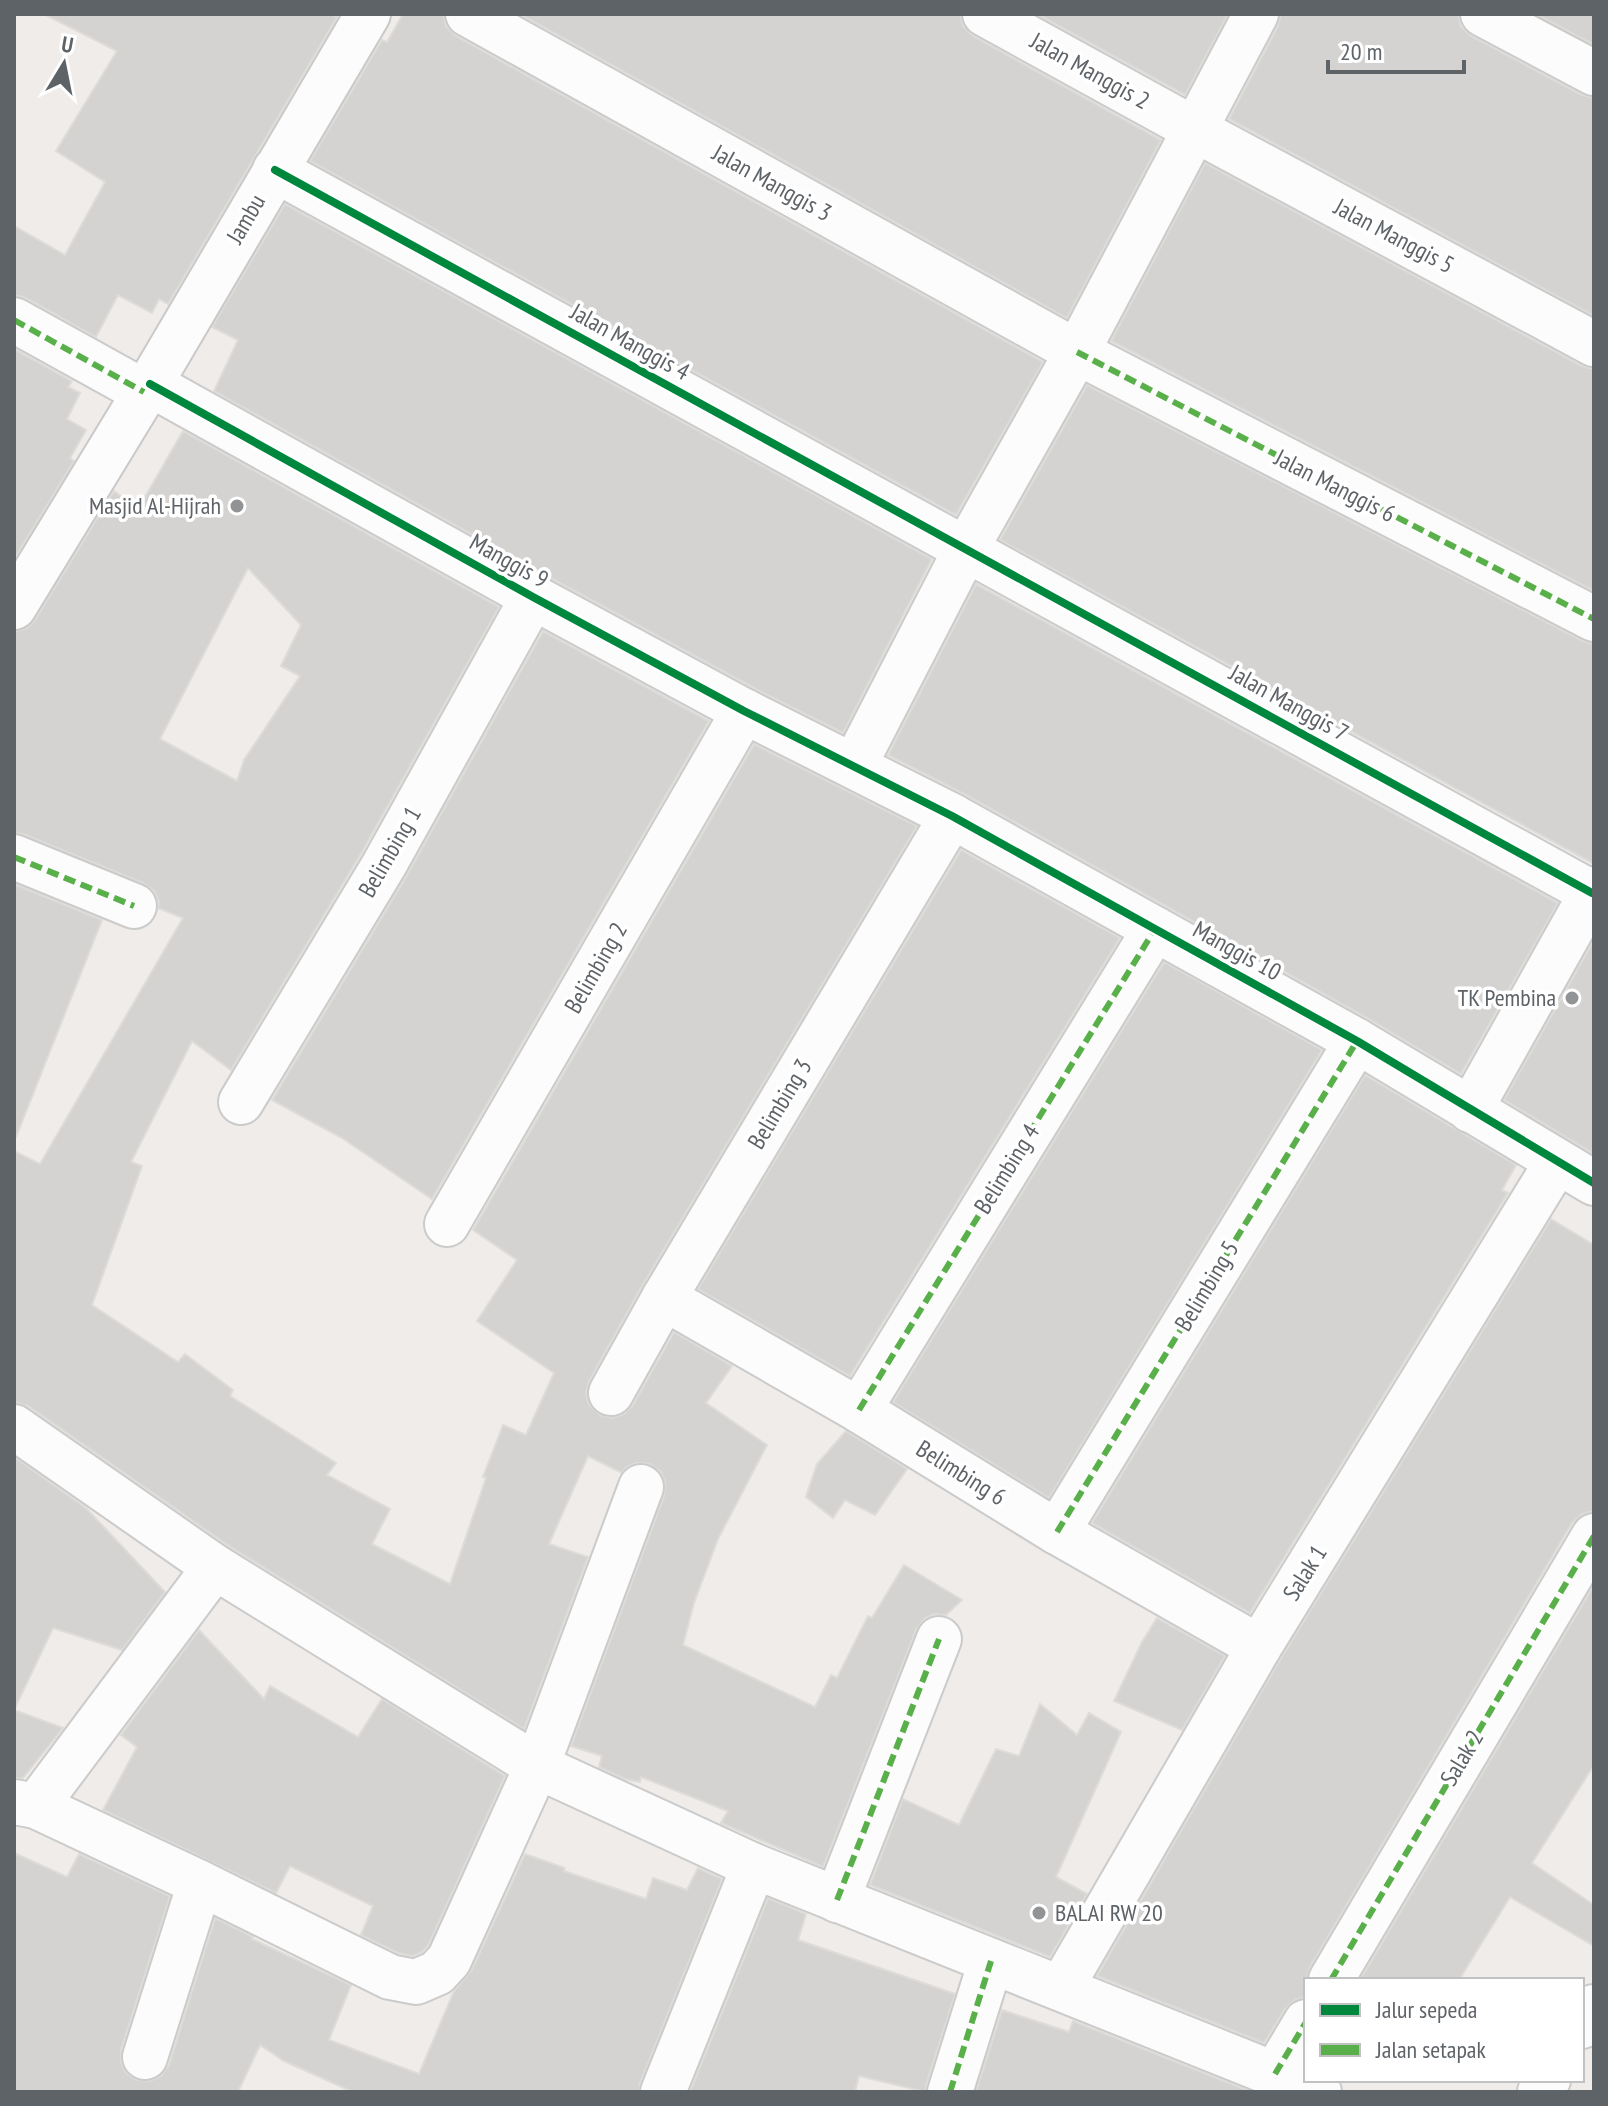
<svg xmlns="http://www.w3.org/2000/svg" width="1608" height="2106" viewBox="0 0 1608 2106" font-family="'PT Sans Narrow',sans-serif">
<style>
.building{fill:#d5d3d2;stroke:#dedcd8;stroke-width:2;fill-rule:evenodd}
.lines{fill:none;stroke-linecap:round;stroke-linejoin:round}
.street-casing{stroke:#cbcbcb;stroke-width:48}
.secondary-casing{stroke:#cac9ca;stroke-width:48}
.street{stroke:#fdfcfc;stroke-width:44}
.secondary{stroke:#fdfcfc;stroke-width:44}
.quiet{stroke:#59b04a;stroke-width:6;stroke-dasharray:12 6;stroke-linecap:butt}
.cycleway-casing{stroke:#fff;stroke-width:13}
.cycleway{stroke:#00873e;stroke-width:8}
.poi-dot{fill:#919395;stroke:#fff;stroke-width:3}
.labels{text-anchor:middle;stroke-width:7;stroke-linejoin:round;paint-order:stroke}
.street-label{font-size:24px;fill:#5e6368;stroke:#fff}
.poi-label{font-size:24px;fill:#5e6368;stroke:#fff;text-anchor:end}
</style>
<rect width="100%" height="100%" fill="#efece9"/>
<g class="building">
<path d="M 44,14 L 330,14 L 337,17 L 168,304 L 159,299 L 152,313 L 118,295 L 96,337 L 26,298 L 14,295 L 14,226 L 65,255 L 105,182 L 56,151 L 117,51 Z"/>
<path d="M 403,14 L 443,14 L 446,26 L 456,36 L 1043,362 L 956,515 L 310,161 L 382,40 L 387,42 Z"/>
<path d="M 520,14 L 960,14 L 963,26 L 973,36 L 1161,140 L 1067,318 Z"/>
<path d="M 1037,14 L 1228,14 L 1185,95 Z"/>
<path d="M 1281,14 L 1458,14 L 1461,27 L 1471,36 L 1582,95 L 1594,98 L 1594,316 L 1229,119 L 1278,26 Z"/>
<path d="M 1536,14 L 1594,14 L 1594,45 Z"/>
<path d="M 1205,163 L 1582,366 L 1594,369 L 1594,591 L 1111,341 Z"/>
<path d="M 285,204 L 932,559 L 843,733 L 756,689 L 545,575 L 214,391 L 238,340 L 212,327 Z"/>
<path d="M 14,349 L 72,381 L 68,387 L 80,393 L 67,419 L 86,430 L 70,458 L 74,461 L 14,559 Z"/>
<path d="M 1087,385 L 1583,641 L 1594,644 L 1594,864 L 1000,540 Z"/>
<path d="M 183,431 L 499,607 L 362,852 L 231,1070 L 192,1041 L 131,1162 L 142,1166 L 92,1305 L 178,1362 L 185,1354 L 233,1390 L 230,1396 L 336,1463 L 327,1475 L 390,1509 L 372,1544 L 450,1584 L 486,1478 L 483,1477 L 503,1425 L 526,1435 L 554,1373 L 477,1321 L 517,1260 L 473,1230 L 754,744 L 917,826 L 642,1286 L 589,1381 L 586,1393 L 589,1405 L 600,1415 L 612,1418 L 624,1414 L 633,1405 L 674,1332 L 732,1366 L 706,1403 L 767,1445 L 718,1539 L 694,1603 L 683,1645 L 815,1707 L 831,1675 L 837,1678 L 868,1616 L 872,1618 L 904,1565 L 962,1600 L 946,1615 L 934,1614 L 924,1619 L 916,1630 L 823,1867 L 721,1823 L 728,1811 L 641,1777 L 640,1782 L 625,1779 L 599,1767 L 602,1756 L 571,1746 L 664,1496 L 665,1482 L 661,1472 L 650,1464 L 636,1463 L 626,1467 L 622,1473 L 588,1456 L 549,1544 L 588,1557 L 524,1729 L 229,1546 L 28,1406 L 14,1402 L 14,1151 L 40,1164 L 183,918 L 158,908 L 159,902 L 154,891 L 143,883 L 23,834 L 14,833 L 14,632 L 27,628 L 35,620 L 114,491 L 138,509 ZM 248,568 L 301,625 L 281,666 L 300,676 L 244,760 L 237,781 L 160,739 Z"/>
<path d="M 976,584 L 1558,903 L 1461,1074 L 1369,1019 L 964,794 L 888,755 Z"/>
<path d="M 543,631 L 709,721 L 432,1199 L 342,1138 L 272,1100 L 406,877 Z"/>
<path d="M 961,850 L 1120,938 L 850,1376 L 698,1289 Z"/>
<path d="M 14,884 L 102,920 L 16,1137 L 14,1137 Z"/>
<path d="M 1594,940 L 1594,1154 L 1504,1100 Z"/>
<path d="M 1164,962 L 1322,1050 L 1049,1498 L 893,1402 Z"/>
<path d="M 1365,1075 L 1516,1165 L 1502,1190 L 1508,1193 L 1250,1613 L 1092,1523 Z"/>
<path d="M 1551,1219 L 1594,1245 L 1594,1511 L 1582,1514 L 1572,1523 L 1310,1967 L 1306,1979 L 1306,1997 L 1295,2000 L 1285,2009 L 1264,2043 L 1097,1976 L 1280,1660 Z"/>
<path d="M 846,1431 L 907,1469 L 875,1515 L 845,1500 L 833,1518 L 806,1497 L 817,1464 Z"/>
<path d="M 14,1457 L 86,1508 L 165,1592 L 122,1650 L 53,1628 L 14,1710 L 63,1728 L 23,1778 L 14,1778 Z"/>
<path d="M 1594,1585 L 1594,1765 L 1532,1863 L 1594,1905 L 1594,1946 L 1510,1897 L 1459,1980 L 1360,1980 Z"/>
<path d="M 1157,1618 L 1225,1656 L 1182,1730 L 1114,1701 L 1142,1642 Z"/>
<path d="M 199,1630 L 264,1699 L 270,1686 L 358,1737 L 382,1699 L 505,1776 L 428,1946 L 422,1952 L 413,1956 L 398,1953 L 361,1935 L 373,1906 L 290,1866 L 276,1893 L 103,1810 L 137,1747 L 121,1735 Z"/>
<path d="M 1040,1704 L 1077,1735 L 1089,1713 L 1121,1732 L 1056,1877 L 1087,1894 L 1050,1957 L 870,1885 L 903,1799 L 959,1825 L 996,1749 L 1019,1756 Z"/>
<path d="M 14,1853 L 67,1877 L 79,1854 L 170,1896 L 121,2050 L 121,2062 L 126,2073 L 137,2080 L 150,2081 L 161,2076 L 169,2065 L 215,1918 L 253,1937 L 252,1939 L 351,1985 L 329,2040 L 419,2074 L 454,1991 L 472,1970 L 525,1854 L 565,1868 L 564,1871 L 646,1899 L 653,1878 L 687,1890 L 698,1868 L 722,1879 L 640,2083 L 639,2092 L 353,2092 L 284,2061 L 260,2045 L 238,2092 L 14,2092 Z"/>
<path d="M 768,1898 L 806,1914 L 798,1940 L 955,1994 L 926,2085 L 926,2092 L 859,2076 L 855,2092 L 690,2092 Z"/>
<path d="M 1002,2010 L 1069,2032 L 1073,2021 L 1252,2092 L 976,2092 Z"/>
</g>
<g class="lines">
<defs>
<g id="street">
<path d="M 468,14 L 1077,352 L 1594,619"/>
<path d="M 985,14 L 1194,129 L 1594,344"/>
<path d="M 1483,14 L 1594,73"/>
<path d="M 275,170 L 1592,893"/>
<path d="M 14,320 L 144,392"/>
<path d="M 150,384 L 533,597 L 744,711 L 952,816 L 1155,929 L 1357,1041 L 1594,1183"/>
<path d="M 854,766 L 966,549 L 1077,352 L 1256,14"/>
<path d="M 14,857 L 134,906"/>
<path d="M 241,1102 L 384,865 L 533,597"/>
<path d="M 1470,1110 L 1594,889"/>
<path d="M 447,1224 L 744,711"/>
<path d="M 664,1298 L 859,1410 L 1057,1532 L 1259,1647"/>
<path d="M 611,1393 L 664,1298 L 952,816"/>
<path d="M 859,1410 L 1155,929"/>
<path d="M 14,1427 L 215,1567 L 537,1766 L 754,1866 L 1319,2092"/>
<path d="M 1057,1532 L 1357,1041"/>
<path d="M 14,1802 L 36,1806 L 200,1883 L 390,1977 L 416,1982 L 437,1973 L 449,1960 L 537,1766 L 641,1487"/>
<path d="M 36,1806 L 215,1567"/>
<path d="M 837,1900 L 939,1639"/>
<path d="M 1331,1980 L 1594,1536"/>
<path d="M 1061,1988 L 1259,1647 L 1557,1162"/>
<path d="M 1582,2026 L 1594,2007"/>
<path d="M 145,2057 L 200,1883"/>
<path d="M 1275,2074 L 1306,2022"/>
<path d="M 663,2092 L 754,1866"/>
<path d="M 950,2092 L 991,1961"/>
<path d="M 1540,2092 L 1548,2080"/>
</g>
<path id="secondary" d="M 14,607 L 150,384 L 368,14"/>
</defs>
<use href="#street" class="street-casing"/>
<use href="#secondary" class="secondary-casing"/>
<use href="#street" class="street"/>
<use href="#secondary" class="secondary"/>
<g class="quiet">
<path d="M 14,320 L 144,392"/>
<path d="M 1077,352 L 1594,619"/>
<path d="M 14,857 L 134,906"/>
<path d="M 859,1410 L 1155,929"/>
<path d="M 1057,1532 L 1357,1041"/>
<path d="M 837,1900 L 939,1639"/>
<path d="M 1331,1980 L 1594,1536"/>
<path d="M 1275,2074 L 1306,2022"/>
<path d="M 950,2092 L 991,1961"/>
</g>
<defs>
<g id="cycleway">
<path d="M 275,170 L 1592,893"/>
<path d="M 150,384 L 533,597 L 744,711 L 952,816 L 1155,929 L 1357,1041 L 1594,1183"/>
</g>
</defs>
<use href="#cycleway" class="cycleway-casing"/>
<use href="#cycleway" class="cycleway"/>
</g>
<g class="poi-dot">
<circle cx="237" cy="506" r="8"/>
<circle cx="1572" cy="998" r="8"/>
<circle cx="1039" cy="1913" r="8"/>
</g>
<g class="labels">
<g class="street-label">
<text transform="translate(1090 71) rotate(29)" y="8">Jalan Manggis 2</text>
<text transform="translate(772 183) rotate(29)" y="8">Jalan Manggis 3</text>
<text transform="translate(246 219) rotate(-60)" y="8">Jambu</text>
<text transform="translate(1394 236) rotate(28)" y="8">Jalan Manggis 5</text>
<text transform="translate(630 342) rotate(29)" y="8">Jalan Manggis 4</text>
<text transform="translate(1335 486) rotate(27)" y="8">Jalan Manggis 6</text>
<text transform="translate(509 561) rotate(29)" y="8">Manggis 9</text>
<text transform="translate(1289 703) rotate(29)" y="8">Jalan Manggis 7</text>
<text transform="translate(390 852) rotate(-60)" y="8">Belimbing 1</text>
<text transform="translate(1237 951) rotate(29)" y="8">Manggis 10</text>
<text transform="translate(596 968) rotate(-60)" y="8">Belimbing 2</text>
<text transform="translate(780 1104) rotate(-59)" y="8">Belimbing 3</text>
<text transform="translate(1007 1169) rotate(-58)" y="8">Belimbing 4</text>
<text transform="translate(1207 1286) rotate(-59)" y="8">Belimbing 5</text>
<text transform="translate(961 1473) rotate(32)" y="8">Belimbing 6</text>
<text transform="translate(1305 1573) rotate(-58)" y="8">Salak 1</text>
<text transform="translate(1462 1758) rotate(-59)" y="8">Salak 2</text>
</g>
<g class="poi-label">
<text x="221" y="514">Masjid Al-Hijrah</text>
<text x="1556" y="1006">TK Pembina</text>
<text x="1055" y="1921" text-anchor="start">BALAI RW 20</text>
</g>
</g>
<rect width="1608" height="2106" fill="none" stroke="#5e6368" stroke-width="32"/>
<rect x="1304" y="1978" width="280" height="104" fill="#ffffff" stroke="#bfc1c3" stroke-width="2"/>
<rect x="1320" y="2004" width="40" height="12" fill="#00873e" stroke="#bfc1c3" stroke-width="2"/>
<text x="1376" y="2018" font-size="24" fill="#5e6368">Jalur sepeda</text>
<rect x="1320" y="2044" width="40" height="12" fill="#59b04a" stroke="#bfc1c3" stroke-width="2"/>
<text x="1376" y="2058" font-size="24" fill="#5e6368">Jalan setapak</text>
<g transform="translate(64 64) rotate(10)" stroke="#ffffff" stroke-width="6" paint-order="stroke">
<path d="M0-6L14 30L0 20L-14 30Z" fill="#5e6368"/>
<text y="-12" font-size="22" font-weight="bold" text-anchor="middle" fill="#5e6368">U</text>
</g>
<path d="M1328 60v12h136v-12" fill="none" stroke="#5e6368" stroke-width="4"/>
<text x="1340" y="60" font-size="24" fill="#5e6368" stroke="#ffffff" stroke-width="6" paint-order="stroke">20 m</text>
</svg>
